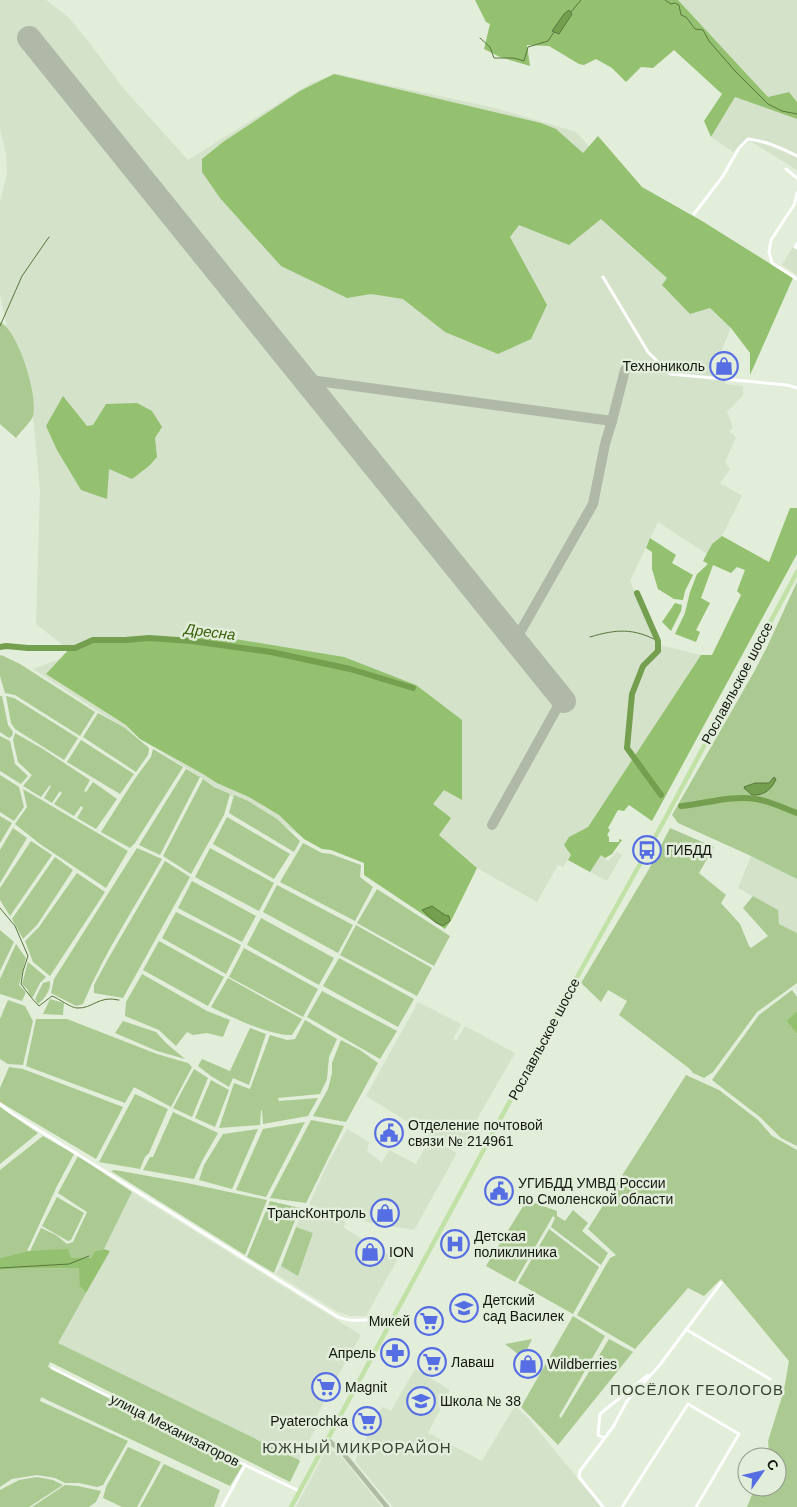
<svg xmlns="http://www.w3.org/2000/svg" width="797" height="1507" viewBox="0 0 797 1507" font-family="Arial,sans-serif">
<style>
.built{fill:#d3e2c9}
.green{fill:#aaca92}
.forest{fill:#94c16f}
.water{fill:#749f4e;stroke:#58773c}
.lines{fill:none;stroke-linecap:round;stroke-linejoin:round}
.stream{stroke:#58773c;stroke-width:1}
.river{stroke:#749f4e;stroke-width:6}
.taxiway{stroke:#b0b8a8;stroke-width:10}
.runway{stroke:#b0b8a8;stroke-width:24}
.street{stroke:#fff;stroke-width:3}
.secondary{stroke:#afbca3;stroke-width:4.5}
.primary{stroke:#c1e1a6;stroke-width:4.5}
.labels{text-anchor:middle;stroke-width:5;stroke-linejoin:round;paint-order:stroke}
.poi-label{font-size:14px;fill:#151912;stroke:#e2edda;text-anchor:start}
.street-label{font-size:14px;fill:#151912;stroke:#e2edda}
.water-label{font-size:15px;font-style:italic;fill:#396106;stroke:#e2edda}
.neighbourhood-label{font-size:15px;letter-spacing:1px;fill:#3a4233;stroke:#e2edda}
</style>
<rect width="100%" height="100%" fill="#e2edda"/>
<g class="built">
<path d="M 0,0 L 46,0 L 68,17 L 89,42 L 123,88 L 188,160 L 311,83 L 337,74 L 495,108 L 576,132 L 616,176 L 734,320 L 718,359 L 727,360 L 725,384 L 743,386 L 743,395 L 727,412 L 733,427 L 729,432 L 736,437 L 725,462 L 730,469 L 720,483 L 742,496 L 722,536 L 712,544 L 707,554 L 658,522 L 630,581 L 641,608 L 659,645 L 701,655 L 588,827 L 569,837 L 571,855 L 563,867 L 558,865 L 537,902 L 477,868 L 470,861 L 460,857 L 309,840 L 220,790 L 33,669 L 74,654 L 36,624 L 40,490 L 33,416 L 22,400 L 0,294 L 0,202 L 7,173 L 6,154 L 0,129 Z"/>
<path d="M 678,0 L 797,0 L 797,102 L 789,92 L 768,97 Z"/>
<path d="M 735,97 L 797,119 L 797,170 L 750,141 L 733,152 L 711,137 Z"/>
<path d="M 797,240 L 797,275 L 782,265 Z"/>
<path d="M 617,852 L 622,855 L 607,881 L 590,872 L 601,854 L 608,861 Z"/>
<path d="M 751,856 L 797,879 L 797,933 L 779,924 L 778,910 L 738,888 Z"/>
<path d="M 418,1002 L 461,1024 L 453,1039 L 457,1040 L 465,1026 L 515,1053 L 481,1112 L 463,1149 L 429,1135 L 366,1096 Z"/>
<path d="M 347,1129 L 369,1142 L 367,1151 L 382,1163 L 389,1150 L 416,1164 L 430,1139 L 457,1153 L 414,1230 L 367,1222 L 309,1205 L 326,1167 Z"/>
<path d="M 132,1192 L 361,1335 L 330,1390 L 314,1422 L 318,1424 L 299,1460 L 57,1343 L 110,1251 L 104,1249 Z"/>
<path d="M 303,1209 L 345,1221 L 344,1228 L 397,1260 L 366,1316 L 350,1316 L 336,1311 L 276,1274 L 281,1266 L 298,1275 L 313,1233 L 296,1227 Z"/>
<path d="M 415,1369 L 450,1390 L 428,1433 L 482,1461 L 515,1406 L 529,1419 L 601,1507 L 393,1507 L 355,1461 L 382,1407 L 391,1411 Z"/>
<path d="M 331,1450 L 340,1455 L 382,1507 L 296,1507 L 325,1452 Z"/>
</g>
<g class="green">
<path d="M 0,322 C 18,330 39,397 33,416 C 31,422 20,432 16,438 L 0,424 Z"/>
<path d="M 797,582 L 797,879 L 751,856 L 678,823 L 672,815 L 754,672 L 767,647 Z"/>
<path d="M 1,655 L 20,664 L 95,712 L 80,736 L 15,695 L 5,693 L 0,676 L 0,656 Z"/>
<path d="M 0,696 L 2,696 L 8,725 L 13,732 L 12,736 L 9,738 L 0,732 Z"/>
<path d="M 6,696 L 14,698 L 78,738 L 64,760 L 15,729 L 11,723 Z"/>
<path d="M 98,713 L 125,728 L 149,748 L 148,755 L 136,772 L 83,737 Z"/>
<path d="M 15,733 L 43,749 L 90,780 L 84,791 L 86,792 L 93,782 L 117,799 L 96,829 L 77,818 L 83,808 L 81,806 L 74,816 L 54,804 L 62,793 L 60,791 L 52,803 L 44,798 L 51,786 L 50,785 L 41,797 L 23,786 L 32,775 L 18,762 L 13,740 Z"/>
<path d="M 0,736 L 10,741 L 15,764 L 28,776 L 21,784 L 0,771 Z"/>
<path d="M 81,740 L 134,774 L 120,794 L 67,762 Z"/>
<path d="M 153,749 L 183,767 L 135,843 L 130,848 L 101,832 L 134,780 L 151,757 Z"/>
<path d="M 186,769 L 200,777 L 160,855 L 139,845 Z"/>
<path d="M 0,775 L 19,787 L 24,807 L 14,821 L 0,812 Z"/>
<path d="M 203,779 L 214,787 L 230,794 L 224,815 L 191,874 L 163,856 Z"/>
<path d="M 23,789 L 128,851 L 106,888 L 40,844 L 15,824 L 27,807 Z"/>
<path d="M 234,795 L 248,801 L 277,819 L 300,841 L 294,852 L 229,813 Z"/>
<path d="M 0,816 L 12,823 L 0,843 Z"/>
<path d="M 227,817 L 290,854 L 274,879 L 213,844 Z"/>
<path d="M 13,828 L 27,838 L 0,883 L 0,850 Z"/>
<path d="M 670,828 L 714,847 L 699,873 L 726,895 L 721,903 L 740,924 L 749,946 L 751,948 L 768,936 L 743,908 L 753,896 L 778,910 L 779,924 L 797,933 L 797,983 L 757,1012 L 713,1072 L 704,1078 L 693,1073 L 690,1069 L 619,1015 L 627,1001 L 608,990 L 601,1002 L 581,983 L 649,869 Z"/>
<path d="M 31,841 L 52,855 L 10,916 L 0,900 L 0,888 Z"/>
<path d="M 303,843 L 322,853 L 331,854 L 361,865 L 360,877 L 373,887 L 355,921 L 280,882 Z"/>
<path d="M 137,848 L 162,859 C 135,907 104,953 83,1004 L 76,1006 L 51,993 L 54,979 Z"/>
<path d="M 210,848 L 274,883 L 259,911 L 195,877 Z"/>
<path d="M 55,857 L 73,870 L 37,925 L 23,939 L 12,919 Z"/>
<path d="M 165,861 L 190,877 L 123,998 L 94,993 L 94,985 L 108,959 Z"/>
<path d="M 77,873 L 105,892 L 50,976 L 33,962 L 25,941 L 39,927 Z"/>
<path d="M 192,881 L 256,916 L 242,942 L 178,908 Z"/>
<path d="M 277,885 L 353,925 L 338,953 L 263,912 Z"/>
<path d="M 377,889 L 450,936 L 434,966 L 357,923 Z"/>
<path d="M 176,912 L 241,945 L 226,974 L 162,938 Z"/>
<path d="M 261,918 L 334,958 L 319,985 L 247,945 Z"/>
<path d="M 356,925 L 432,968 L 417,996 L 340,955 Z"/>
<path d="M 0,930 L 14,942 L 0,971 Z"/>
<path d="M 159,941 L 224,977 L 208,1006 L 143,970 Z"/>
<path d="M 16,944 L 26,958 L 19,985 L 26,992 L 22,1001 L 0,994 L 0,979 Z"/>
<path d="M 244,948 L 318,989 L 303,1017 L 229,977 Z"/>
<path d="M 339,958 L 414,999 L 398,1027 L 323,986 Z"/>
<path d="M 28,962 L 46,977 L 40,983 L 33,997 L 29,996 L 28,990 L 22,984 Z"/>
<path d="M 142,974 L 207,1011 L 230,1020 L 223,1037 L 207,1033 L 193,1035 L 187,1032 L 176,1046 L 159,1030 L 125,1016 L 126,1002 Z"/>
<path d="M 228,978 L 302,1019 L 292,1035 C 271,1036 231,1017 211,1007 Z"/>
<path d="M 50,981 C 51,990 45,998 38,1004 L 35,999 L 43,983 Z"/>
<path d="M 792,990 L 797,997 L 797,1011 L 786,1021 L 797,1034 L 797,1146 L 781,1138 L 760,1117 L 712,1080 L 759,1015 Z"/>
<path d="M 322,991 L 397,1031 L 380,1059 L 307,1017 Z"/>
<path d="M 50,999 L 64,1003 L 63,1015 L 43,1014 Z"/>
<path d="M 8,1000 L 25,1006 L 33,1021 L 23,1065 L 8,1064 L 0,1059 L 0,1019 Z"/>
<path d="M 36,1019 L 67,1019 L 157,1054 L 188,1063 L 192,1067 L 171,1107 L 134,1087 L 125,1103 L 26,1066 Z"/>
<path d="M 305,1020 L 337,1039 L 329,1057 L 327,1079 L 320,1094 L 278,1098 L 279,1101 L 318,1098 L 308,1116 L 263,1124 L 262,1111 L 261,1110 L 260,1125 L 219,1128 L 234,1083 L 250,1089 L 270,1035 L 287,1040 L 295,1039 Z"/>
<path d="M 123,1021 L 156,1032 L 166,1043 L 185,1059 L 157,1051 L 115,1033 Z"/>
<path d="M 250,1028 L 266,1034 L 249,1085 L 233,1078 L 229,1087 L 211,1076 L 198,1066 L 202,1059 L 230,1071 Z"/>
<path d="M 341,1040 L 360,1050 L 378,1063 L 346,1122 L 313,1116 L 328,1089 L 332,1073 L 332,1063 Z"/>
<path d="M 9,1067 L 23,1069 L 123,1107 L 96,1159 L 0,1102 L 0,1088 Z"/>
<path d="M 194,1069 L 208,1078 L 192,1117 L 173,1108 Z"/>
<path d="M 686,1075 L 719,1090 L 758,1120 L 772,1136 L 797,1150 L 797,1507 L 747,1507 L 755,1487 L 777,1487 L 777,1457 L 768,1457 L 769,1454 L 768,1441 L 784,1390 L 789,1361 L 721,1279 L 704,1296 L 688,1288 L 635,1349 L 577,1315 L 610,1258 L 616,1255 L 588,1229 Z"/>
<path d="M 211,1080 L 229,1090 L 215,1127 L 195,1118 Z"/>
<path d="M 135,1094 L 168,1109 L 149,1153 L 145,1157 L 140,1169 L 99,1162 Z"/>
<path d="M 0,1107 L 38,1133 L 0,1164 Z"/>
<path d="M 173,1112 L 218,1133 L 202,1161 L 194,1179 L 143,1170 L 150,1157 L 153,1157 Z"/>
<path d="M 311,1120 L 344,1126 L 306,1203 L 270,1198 Z"/>
<path d="M 305,1122 L 266,1197 L 236,1190 L 263,1129 Z"/>
<path d="M 258,1129 L 232,1189 L 199,1180 L 204,1165 L 223,1134 Z"/>
<path d="M 43,1136 L 74,1154 L 57,1186 L 27,1251 L 0,1258 L 0,1170 Z"/>
<path d="M 78,1156 L 132,1192 L 104,1249 L 95,1251 L 91,1258 L 71,1258 L 30,1251 L 41,1228 L 56,1235 L 67,1244 L 73,1242 L 87,1212 L 58,1193 Z"/>
<path d="M 115,1170 L 187,1183 L 267,1200 L 245,1255 L 111,1171 Z"/>
<path d="M 57,1197 L 84,1213 L 71,1240 L 68,1241 L 42,1226 Z"/>
<path d="M 527,1200 L 557,1211 L 557,1216 L 565,1221 L 573,1210 L 588,1223 L 582,1231 L 608,1253 L 601,1265 L 551,1227 L 555,1218 L 553,1216 L 515,1282 L 486,1266 Z"/>
<path d="M 270,1201 L 300,1208 L 274,1273 L 247,1257 Z"/>
<path d="M 296,1227 L 313,1233 L 298,1276 L 281,1266 Z"/>
<path d="M 549,1229 L 599,1267 L 573,1314 L 518,1283 Z"/>
<path d="M 80,1268 L 80,1287 L 86,1293 L 58,1343 L 299,1460 L 300,1461 L 290,1482 L 50,1362 L 48,1367 L 244,1463 L 230,1486 L 41,1397 L 40,1401 L 128,1441 L 103,1485 L 97,1487 L 79,1483 L 65,1483 L 55,1478 L 37,1475 L 12,1479 L 0,1487 L 0,1271 L 2,1269 Z"/>
<path d="M 573,1316 L 605,1336 L 559,1416 L 561,1418 L 609,1339 L 633,1352 L 558,1445 L 521,1407 Z"/>
<path d="M 532,1339 L 523,1358 L 505,1344 Z"/>
<path d="M 128,1447 L 161,1462 L 137,1507 L 122,1507 L 103,1498 L 106,1487 Z"/>
<path d="M 164,1464 L 220,1490 L 214,1507 L 140,1507 Z"/>
<path d="M 37,1477 L 53,1480 L 63,1485 L 29,1507 L 0,1507 L 0,1490 L 19,1480 Z"/>
<path d="M 65,1485 L 78,1486 L 101,1491 L 96,1502 L 89,1507 L 32,1507 Z"/>
</g>
<g class="forest">
<path d="M 475,0 L 678,0 L 768,97 L 789,92 L 797,102 L 797,119 L 735,97 L 711,137 L 704,121 L 722,94 L 674,50 L 653,68 L 641,67 L 626,82 L 612,68 L 596,59 L 584,65 L 579,64 L 549,46 L 527,45 L 530,66 L 500,57 L 484,49 L 490,24 L 486,22 Z"/>
<path d="M 334,74 L 541,123 L 556,129 L 583,153 L 598,136 L 642,187 L 702,221 L 793,278 L 750,375 L 750,353 L 731,328 L 710,308 L 690,314 L 662,285 L 667,278 L 601,219 L 569,245 L 519,225 L 510,237 L 547,305 L 531,339 L 498,354 L 445,332 L 403,299 L 371,294 L 347,298 L 281,266 L 220,198 L 202,172 L 202,159 L 223,142 L 300,91 Z"/>
<path d="M 63,396 L 87,426 L 93,425 L 106,404 L 137,403 L 152,411 L 162,427 L 155,438 L 157,457 L 149,466 L 132,479 L 109,469 L 107,499 L 81,490 L 57,450 L 46,426 Z"/>
<path d="M 790,508 L 797,508 L 797,554 L 652,821 L 629,805 L 624,811 L 618,810 L 608,828 L 610,830 L 607,835 L 609,837 L 609,842 L 619,842 L 619,839 L 622,840 L 612,854 L 605,858 L 601,855 L 590,872 L 568,860 L 571,855 L 564,845 L 569,837 L 588,827 L 701,655 L 712,655 L 741,595 L 737,591 L 745,570 L 737,567 L 731,573 L 713,565 L 701,598 L 710,603 L 696,630 L 700,632 L 696,642 L 675,634 L 685,613 L 690,592 L 697,574 L 708,564 L 703,561 L 712,544 L 722,536 L 769,562 Z"/>
<path d="M 650,538 L 676,555 L 672,563 L 693,575 L 685,591 L 683,600 L 674,599 L 658,589 L 652,569 L 652,552 L 646,548 Z"/>
<path d="M 675,603 L 682,605 L 681,611 L 671,631 L 662,622 Z"/>
<path d="M 223,637 L 344,657 L 416,685 L 462,720 L 462,800 L 444,790 L 433,804 L 451,818 L 439,835 L 477,868 L 452,919 L 445,929 L 364,875 L 364,863 L 331,850 L 322,849 L 304,839 L 279,815 L 249,797 L 217,783 L 203,774 L 140,739 L 126,725 L 46,674 L 72,646 L 121,639 Z"/>
<path d="M 797,1011 L 797,1034 L 786,1021 Z"/>
<path d="M 68,1249 L 71,1258 L 91,1258 L 95,1251 L 104,1249 L 110,1251 L 86,1293 L 80,1287 L 79,1268 L 2,1269 L 0,1271 L 0,1258 L 27,1251 Z"/>
</g>
<g class="water">
<path d="M 569,10 L 572,14 L 559,34 L 552,31 L 564,14 Z"/>
<path d="M 774,777 L 776,779 C 772,789 764,796 752,795 L 745,789 L 744,787 L 755,783 L 769,783 Z"/>
<path d="M 432,906 L 445,915 L 449,916 L 450,921 L 443,926 L 435,922 L 422,910 Z"/>
</g>
<g class="lines">
<g class="stream">
<path d="M 665,0 L 671,4 L 675,3 L 679,5 L 681,15 L 686,17 L 695,29 L 703,30 L 709,41 L 735,71 L 768,104 L 782,111 L 797,114"/>
<path d="M 571,12 L 581,0"/>
<path d="M 480,38 L 490,47 L 494,58 L 514,58 L 524,61 L 528,47 L 548,41 L 554,32"/>
<path d="M 0,326 L 22,276 L 49,237"/>
<path d="M 590,637 C 617,629 633,628 658,641"/>
<path d="M 0,908 L 15,926 L 28,956 L 23,971 L 21,984 C 27,992 32,999 39,1006 L 52,996 C 58,998 71,1008 77,1008 C 93,1009 98,995 119,1000"/>
<path d="M 0,1268 L 69,1264 L 89,1256"/>
</g>
<g class="river">
<path d="M 637,593 L 658,641 L 658,651 L 643,666 L 632,694 L 627,748 L 661,795"/>
<path d="M 0,647 L 6,646 L 28,648 L 75,648 L 93,640 L 125,640 L 149,638 L 192,641 L 271,652 L 350,669 L 413,688"/>
<path d="M 681,806 C 705,804 731,795 756,799 C 770,801 783,808 797,813"/>
</g>
<g class="taxiway">
<path d="M 303,379 L 612,421"/>
<path d="M 515,641 L 593,504 L 605,444 L 612,421 L 625,370"/>
<path d="M 492,825 L 562,699"/>
</g>
<path class="runway" d="M 29,38 L 564,701"/>
<g class="street">
<path d="M 786,169 L 797,178"/>
<path d="M 797,193 L 794,205 L 771,240 L 769,252 L 772,263 L 797,279"/>
<path d="M 694,214 L 723,176 L 739,148 L 748,139 C 766,141 781,148 797,156"/>
<path d="M 797,243 L 795,247 L 797,248"/>
<path d="M 603,277 L 648,352 L 670,374 L 787,385 L 797,388"/>
<path d="M 0,1104 L 13,1114 L 338,1317 C 356,1325 373,1315 390,1323"/>
<path d="M 687,1330 L 770,1379"/>
<path d="M 52,1368 L 245,1465 L 299,1491"/>
<path d="M 604,1438 L 598,1435 L 600,1414 L 648,1375"/>
<path d="M 222,1507 L 245,1465"/>
<path d="M 603,1507 L 579,1477 L 580,1471 L 613,1427 L 627,1401 L 659,1366 L 721,1283"/>
<path d="M 622,1507 L 688,1404 L 739,1434 L 696,1507"/>
</g>
<path class="secondary" d="M 327,1439 L 342,1452 L 387,1507"/>
<path class="primary" d="M 291,1507 L 571,988 L 665,819 L 797,572"/>
</g>
<defs>
<symbol id="shop-ring" viewBox="-11 -11 22 22"><circle r="9.5" fill="#e2edda" stroke="#566ee4" stroke-width="1.5"/><path d="M-5-2.5h2.3a2.7 3.5 0 0 1 5.4 0H5L5.5 6h-11ZM-1.5-2.5h3a1.5 2.3 0 0 0-3 0Z" fill="#566ee4"/></symbol>
<symbol id="bus-ring" viewBox="-11 -11 22 22"><circle r="9.5" fill="#e2edda" stroke="#566ee4" stroke-width="1.5"/><path d="M-5-6H5V4H4V6H2V4H-2V6H-4V4H-5ZM-3.5-4V0h7V-4ZM-3.5 1.2v1.5H-2V1.2ZM2 1.2v1.5H3.5V1.2Z" fill="#566ee4"/></symbol>
<symbol id="civic-ring" viewBox="-11 -11 22 22"><circle r="9.5" fill="#e2edda" stroke="#566ee4" stroke-width="1.5"/><path d="M-.6-6.5H3V-4.5H.6V-3L4-1V1h2V6H-6V1h2V-1L-.6-3ZM-1.2 2.5V6h2.4V2.5Z" fill="#566ee4"/></symbol>
<symbol id="hospital-ring" viewBox="-11 -11 22 22"><circle r="9.5" fill="#e2edda" stroke="#566ee4" stroke-width="1.5"/><path d="M-5-5h3v3.5h4V-5h3V5h-3V1.5h-4V5h-3Z" fill="#566ee4"/></symbol>
<symbol id="school-ring" viewBox="-11 -11 22 22"><circle r="9.5" fill="#e2edda" stroke="#566ee4" stroke-width="1.5"/><path d="M0-5L7-2L0 1L-7-2ZM-4 1L0 2.5L4 1V4Q0 6-4 4Z" fill="#566ee4"/></symbol>
<symbol id="supermarket-ring" viewBox="-11 -11 22 22"><circle r="9.5" fill="#e2edda" stroke="#566ee4" stroke-width="1.5"/><path d="M-6-5.5h2.5l.6 2H6L4.5 2H-2.5L-4.4-4H-6ZM-1.5 3.2a1.3 1.3 0 1 0 .1 0ZM3 3.2a1.3 1.3 0 1 0 .1 0Z" fill="#566ee4"/></symbol>
<symbol id="pharmacy-ring" viewBox="-11 -11 22 22"><circle r="9.5" fill="#e2edda" stroke="#566ee4" stroke-width="1.5"/><path d="M-2-6h4v4h4v4h-4v4h-4v-4h-4v-4h4Z" fill="#566ee4"/></symbol>
</defs>
<g fill-rule="evenodd">
<use href="#shop-ring" x="708" y="350" width="32" height="32"/>
<use href="#bus-ring" x="631" y="834" width="32" height="32"/>
<use href="#civic-ring" x="373" y="1117" width="32" height="32"/>
<use href="#civic-ring" x="483" y="1175" width="32" height="32"/>
<use href="#shop-ring" x="369" y="1197" width="32" height="32"/>
<use href="#hospital-ring" x="439" y="1228" width="32" height="32"/>
<use href="#shop-ring" x="354" y="1236" width="32" height="32"/>
<use href="#school-ring" x="448" y="1292" width="32" height="32"/>
<use href="#supermarket-ring" x="413" y="1305" width="32" height="32"/>
<use href="#pharmacy-ring" x="379" y="1337" width="32" height="32"/>
<use href="#supermarket-ring" x="416" y="1346" width="32" height="32"/>
<use href="#shop-ring" x="512" y="1348" width="32" height="32"/>
<use href="#supermarket-ring" x="310" y="1371" width="32" height="32"/>
<use href="#school-ring" x="405" y="1385" width="32" height="32"/>
<use href="#supermarket-ring" x="351" y="1405" width="32" height="32"/>
</g>
<g class="labels">
<g class="poi-label">
<text x="705" y="371" text-anchor="end">Технониколь</text>
<text x="666" y="855">ГИБДД</text>
<text x="408" y="1130">Отделение почтовой<tspan x="408" dy="16">связи № 214961</tspan></text>
<text x="518" y="1188">УГИБДД УМВД России<tspan x="518" dy="16">по Смоленской области</tspan></text>
<text x="366" y="1218" text-anchor="end">ТрансКонтроль</text>
<text x="474" y="1241">Детская<tspan x="474" dy="16">поликлиника</tspan></text>
<text x="389" y="1257">ION</text>
<text x="483" y="1305">Детский<tspan x="483" dy="16">сад Василек</tspan></text>
<text x="410" y="1326" text-anchor="end">Микей</text>
<text x="376" y="1358" text-anchor="end">Апрель</text>
<text x="451" y="1367">Лаваш</text>
<text x="547" y="1369">Wildberries</text>
<text x="345" y="1392">Magnit</text>
<text x="440" y="1406">Школа № 38</text>
<text x="348" y="1426" text-anchor="end">Pyaterochka</text>
</g>
<g class="street-label">
<text transform="translate(737 683) rotate(-62)" y="5">Рославльское шоссе</text>
<text transform="translate(544 1039) rotate(-62)" y="5">Рославльское шоссе</text>
<text transform="translate(175 1430) rotate(27)" y="5">улица Механизаторов</text>
</g>
<g class="water-label">
<text transform="translate(210 632) rotate(7)" y="5">Дресна</text>
</g>
<g class="neighbourhood-label">
<text x="697" y="1395">ПОСЁЛОК ГЕОЛОГОВ</text>
<text x="357" y="1453">ЮЖНЫЙ МИКРОРАЙОН</text>
</g>
</g>
<g transform="translate(762 1472) rotate(56)"><circle r="24" fill="#e2edda" stroke="#90988a"/>
<path d="M0-4L9 19L0 12L-9 19Z" fill="#566ee4"/>
<text y="-8" font-size="14" font-weight="bold" text-anchor="middle" fill="#151912">С</text>
</g>
</svg>
